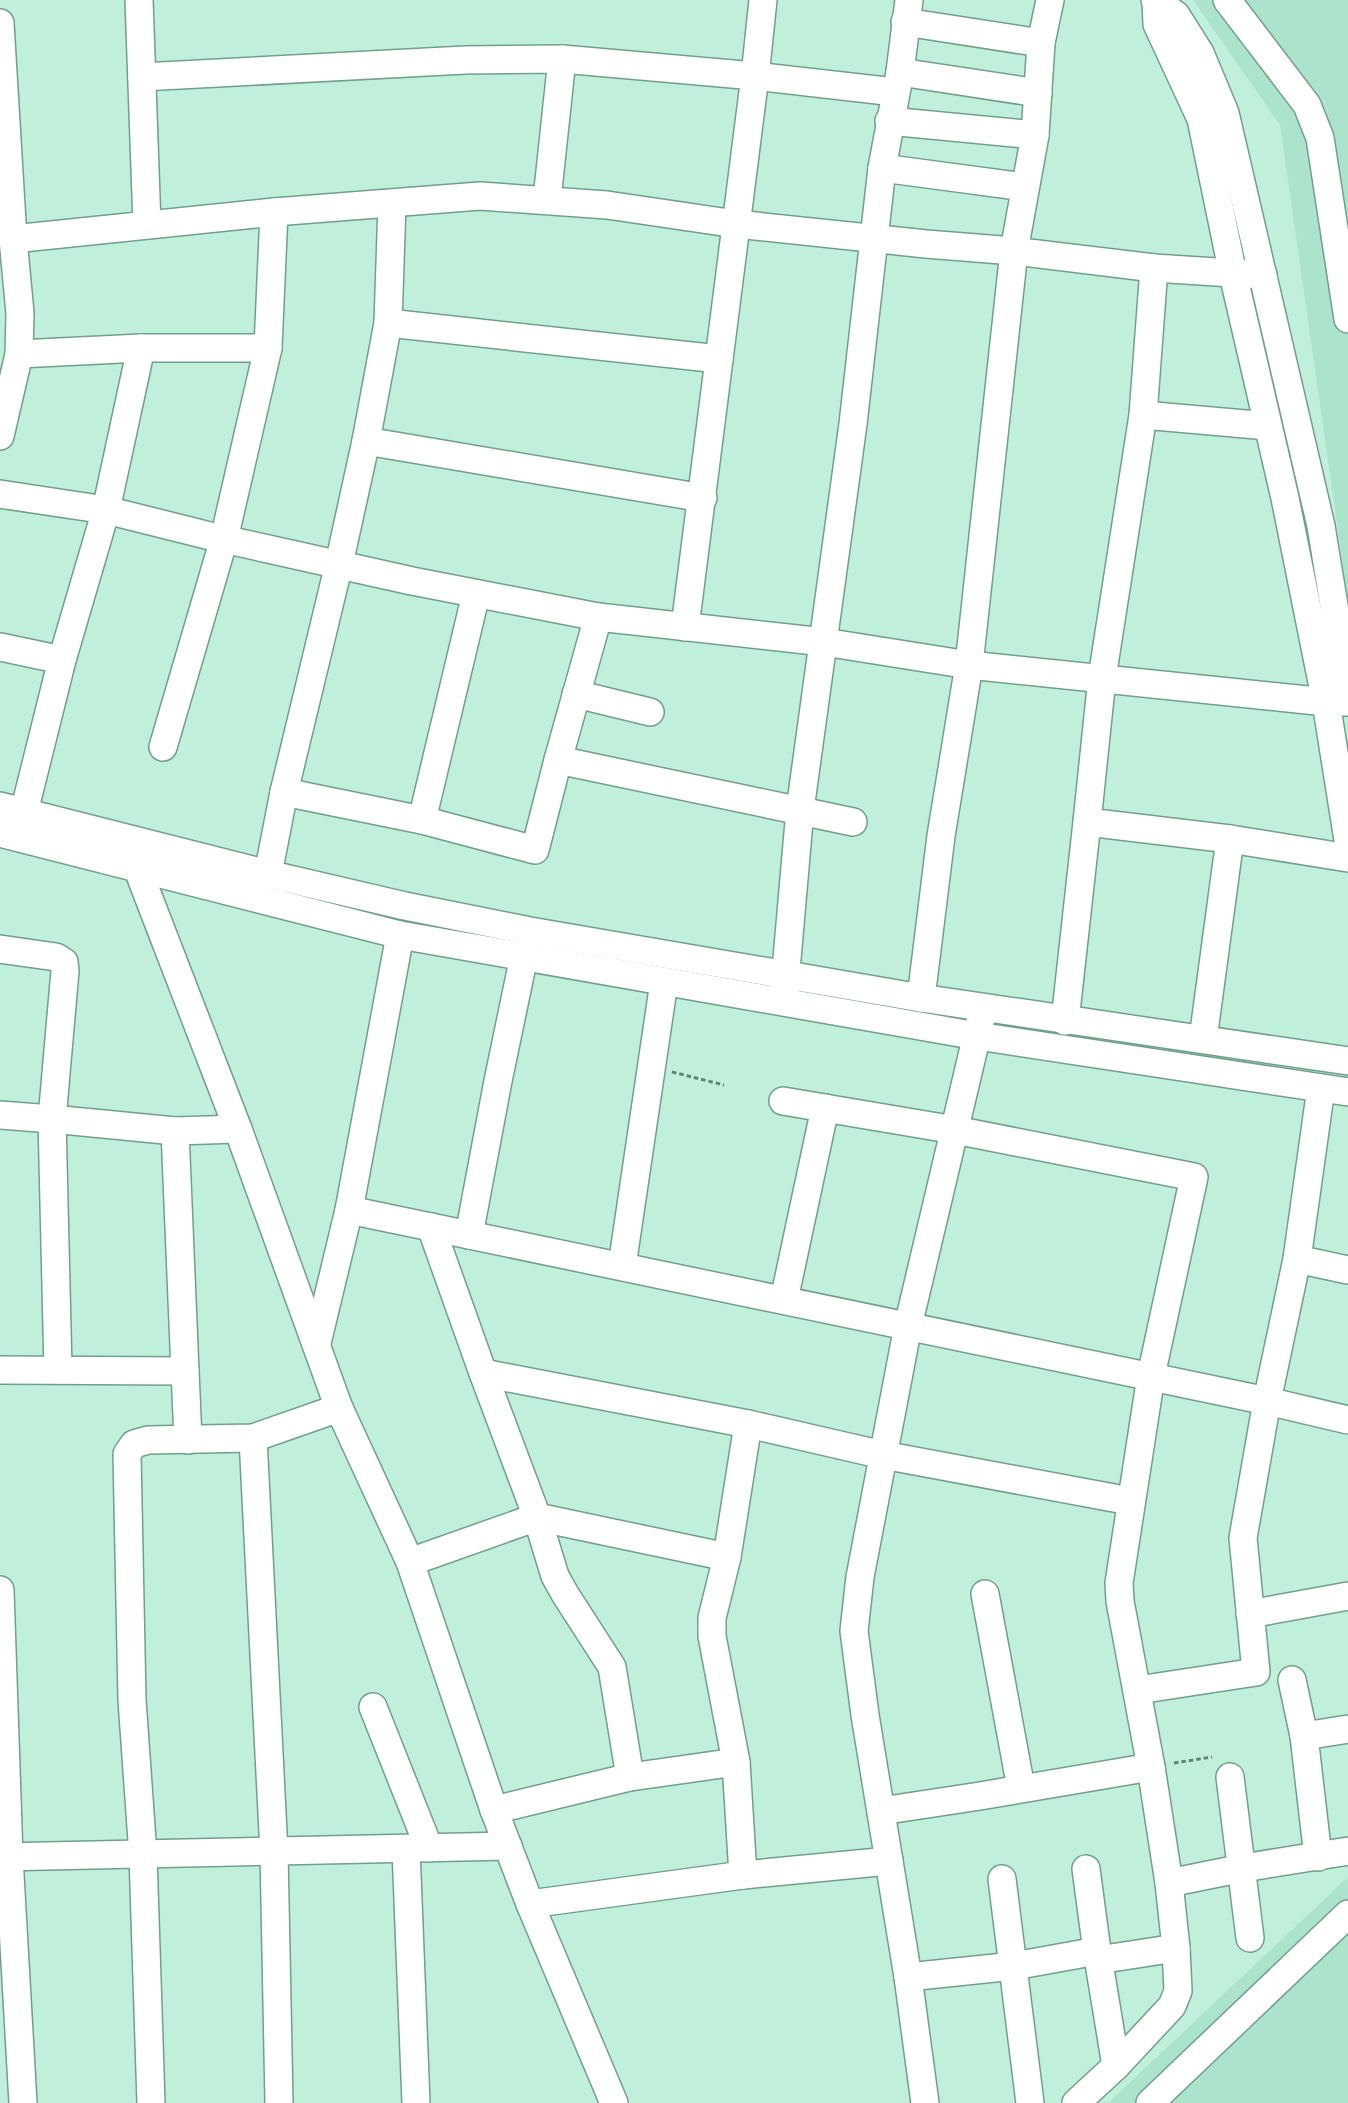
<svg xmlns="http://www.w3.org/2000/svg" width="1348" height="2103" viewBox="0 0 1348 2103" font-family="'Asap Condensed',sans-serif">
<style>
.built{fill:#ace3cd}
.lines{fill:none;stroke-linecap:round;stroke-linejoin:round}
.minor-casing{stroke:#719f8c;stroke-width:30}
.path{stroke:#618275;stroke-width:3;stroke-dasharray:4.5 3;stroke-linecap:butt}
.minor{stroke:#fff;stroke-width:27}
</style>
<rect width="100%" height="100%" fill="#c0f0dc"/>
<g class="built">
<path d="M 1193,0 L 1348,0 L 1348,600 L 1280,125 Z"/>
<path d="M 1348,1877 L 1348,2103 L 1108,2103 Z"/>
</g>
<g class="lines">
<defs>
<g id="minor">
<path d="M 139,0 L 147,225"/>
<path d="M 1155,0 L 1176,15 L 1200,53 L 1225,113 L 1321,526 L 1348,691"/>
<path d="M 1227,0 L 1307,105 L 1320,138 L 1348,319"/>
<path d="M 1156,1 L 1157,24 L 1201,119 L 1233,274 L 1285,498 L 1326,702 L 1348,840"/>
<path d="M 905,22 L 1041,43"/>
<path d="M 0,23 L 13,239 L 20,313 L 19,354 L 0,436"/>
<path d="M 900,72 L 1038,93"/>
<path d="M 142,77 L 465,60 L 562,59 L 755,76 L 895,92"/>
<path d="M 889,121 L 1035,135"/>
<path d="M 882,168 L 1025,187"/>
<path d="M 547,199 L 562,59"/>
<path d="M 13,239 L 274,212 L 480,196 L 607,205 L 736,224 L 926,244 L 1014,251 L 1154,268 L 1263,275"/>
<path d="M 1154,268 L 1143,415 L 1102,678 L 1087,822 L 1230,839 L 1348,858"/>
<path d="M 388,323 L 719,359"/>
<path d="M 19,354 L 141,348 L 268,348"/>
<path d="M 1143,415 L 1268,426"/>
<path d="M 366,441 L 703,498"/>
<path d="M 0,494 L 106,510 L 210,536 L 412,581 L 598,617 L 824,642 L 969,665 L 1326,702 L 1348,702"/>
<path d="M 685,627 L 755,76 L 763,0"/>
<path d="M 0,647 L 62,660"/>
<path d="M 576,694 L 650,712"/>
<path d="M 163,747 L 224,539 L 268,348 L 274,212"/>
<path d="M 558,760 L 853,822"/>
<path d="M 284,792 L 422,820 L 535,850 L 558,760 L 598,617"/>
<path d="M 0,806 L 268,874 L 405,906 L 530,931 L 921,998 L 1348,1061"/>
<path d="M 24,812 L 62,660 L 106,510 L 141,348"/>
<path d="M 422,820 L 476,594"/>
<path d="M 0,833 L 400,935 L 977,1036 L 1348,1092"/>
<path d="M 133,857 L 238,1129 L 339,1408 L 410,1562 L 494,1810 L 530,1904 L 614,2103"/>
<path d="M 268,874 L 284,792 L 339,564 L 366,441 L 388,323 L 392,204"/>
<path d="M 0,949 L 56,957 L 64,962 L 65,971 L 52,1119 L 0,1115"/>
<path d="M 784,993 L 800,810 L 853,424 L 882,168 L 900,72 L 909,0"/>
<path d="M 921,998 L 941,836 L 969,665 L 1014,251 L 1035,135 L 1041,43 L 1050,0"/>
<path d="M 1065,1021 L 1087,822"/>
<path d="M 1203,1039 L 1230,839"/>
<path d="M 1321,1088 L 1297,1259 L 1267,1401 L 1348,1420"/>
<path d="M 783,1101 L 955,1130 L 1194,1177 L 1151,1376 L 1119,1583 L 1120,1601 L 1151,1767 L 1169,1883 L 1176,1948 L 1178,1991 L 1172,2006 L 1116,2066 L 1076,2103"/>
<path d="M 349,1210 L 400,935"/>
<path d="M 431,1227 L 483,1373 L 537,1517 L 555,1576 L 565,1594 L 612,1667 L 630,1777"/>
<path d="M 469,1235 L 498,1081 L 524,956"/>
<path d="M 1297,1259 L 1348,1270"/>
<path d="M 622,1266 L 664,982"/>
<path d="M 784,1300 L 825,1108"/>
<path d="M 317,1343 L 349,1210 L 1267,1401 L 1243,1538 L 1256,1672 L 1138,1690"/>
<path d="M 0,1370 L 185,1371 L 175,1131 L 238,1129"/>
<path d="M 58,1370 L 52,1119 L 175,1131"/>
<path d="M 185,1371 L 188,1440"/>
<path d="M 483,1373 L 748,1424"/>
<path d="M 253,1438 L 274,1852 L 279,2103"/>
<path d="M 410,1562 L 537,1517 L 727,1557"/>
<path d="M 0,1590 L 9,1857 L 23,2103"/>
<path d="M 985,1594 L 1021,1788"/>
<path d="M 1250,1614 L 1348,1596"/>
<path d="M 1292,1680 L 1304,1736"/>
<path d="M 373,1707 L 429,1848"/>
<path d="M 736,1762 L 743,1875 L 889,1861"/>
<path d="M 1230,1777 L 1250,1938"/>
<path d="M 494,1810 L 630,1777 L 736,1762 L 712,1636 L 712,1618 L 727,1557 L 748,1424 L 883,1455 L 1130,1501"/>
<path d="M 881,1811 L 980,1796 L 1151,1767"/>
<path d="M 406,1849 L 416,2103"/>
<path d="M 0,1857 L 508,1846"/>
<path d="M 1318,1857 L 1304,1736 L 1348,1729"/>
<path d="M 1086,1869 L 1097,1951"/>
<path d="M 1002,1879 L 1030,2103"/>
<path d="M 1169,1883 L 1243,1868 L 1348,1851"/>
<path d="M 530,1904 L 743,1875"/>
<path d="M 1098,1960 L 1176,1948"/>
<path d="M 908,1977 L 1014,1966 L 1097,1951 L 1116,2066"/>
<path d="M 151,2103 L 143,1855 L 132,1700 L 127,1454 L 134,1444 L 148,1440 L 253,1438 L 339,1408"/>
<path d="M 925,2103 L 908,1977 L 865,1715 L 854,1631 L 860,1577 L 908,1326 L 981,1018"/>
<path d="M 1150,2103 L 1348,1914"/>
</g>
</defs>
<use href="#minor" class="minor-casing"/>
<g class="path">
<path d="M 672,1072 L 724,1085"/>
<path d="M 1174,1763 L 1212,1757"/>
</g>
<use href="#minor" class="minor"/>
</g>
</svg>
